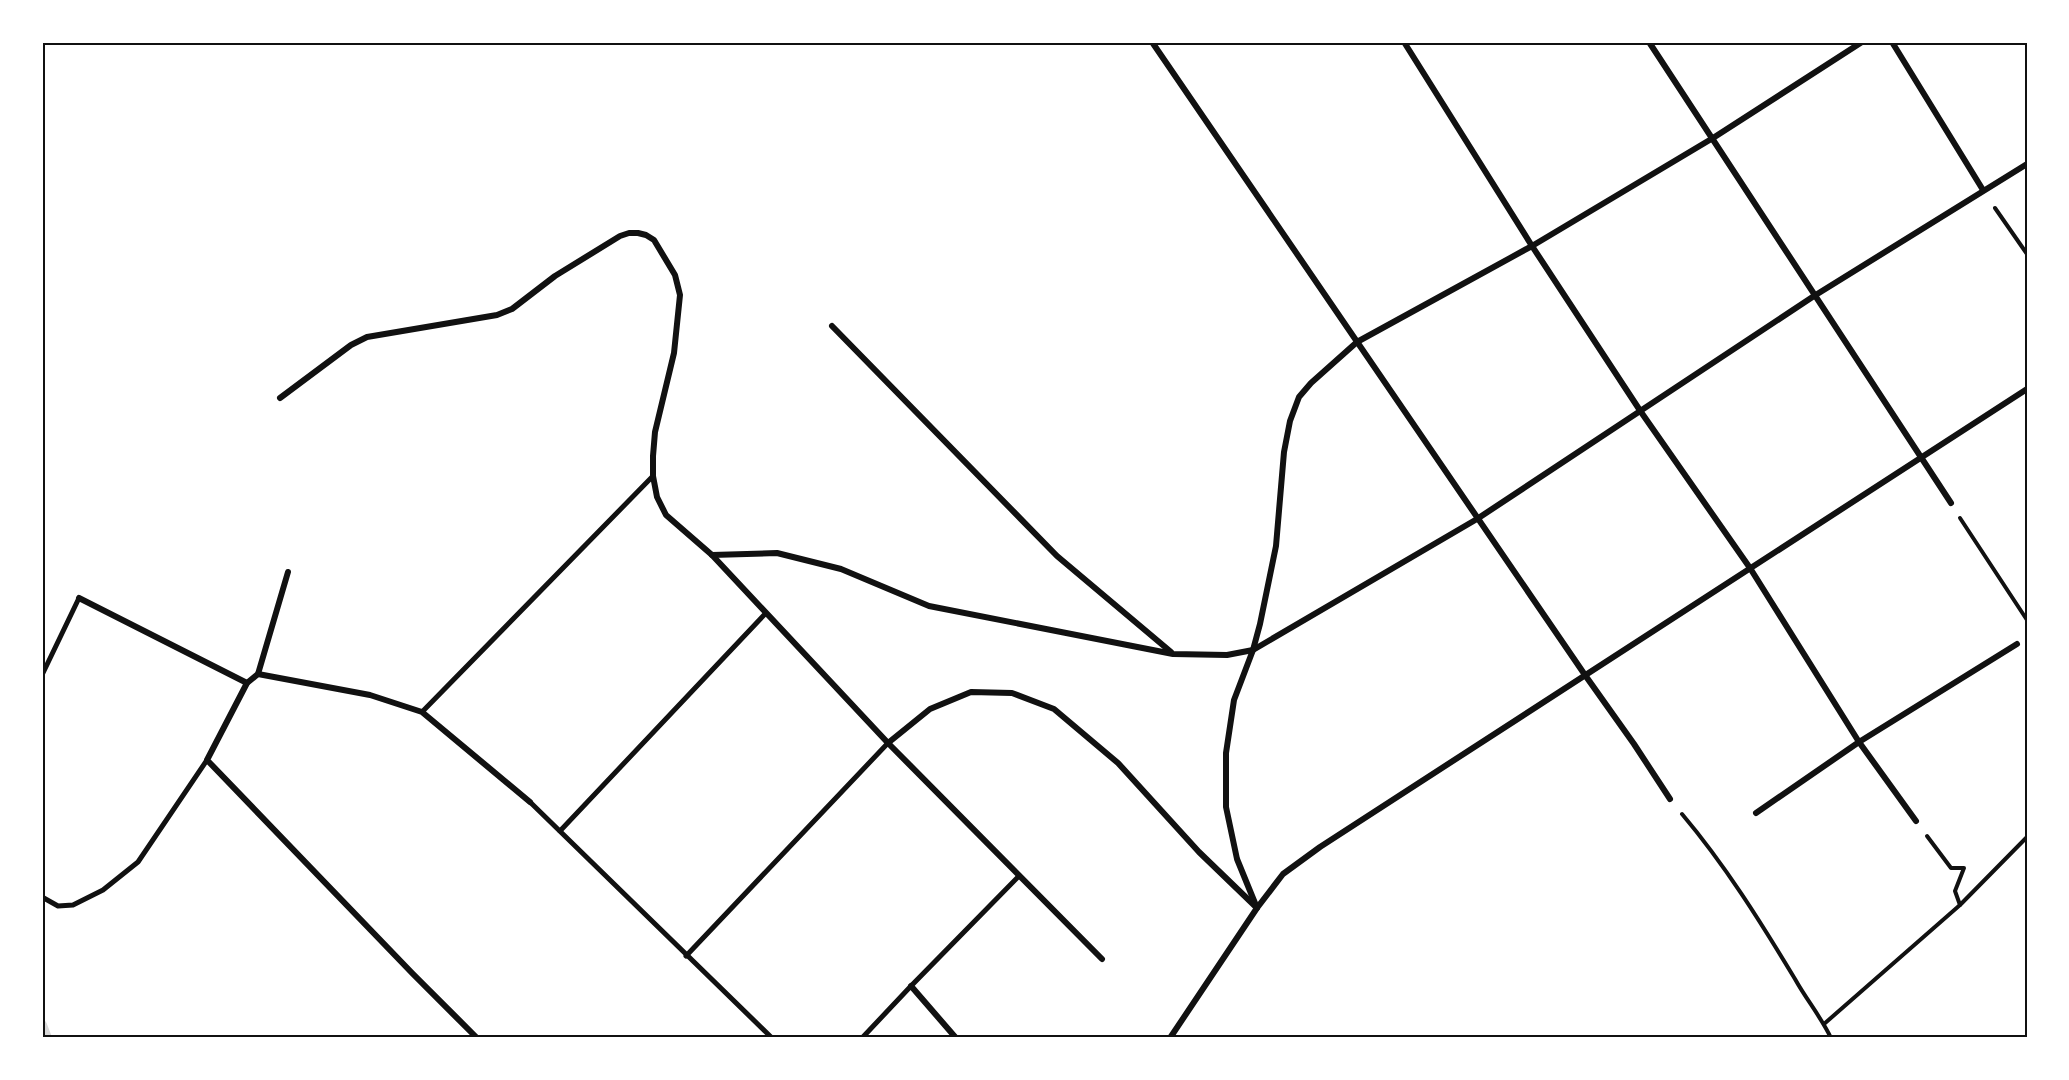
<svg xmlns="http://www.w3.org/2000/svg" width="2069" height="1080" viewBox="0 0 2069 1080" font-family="'PT Serif',serif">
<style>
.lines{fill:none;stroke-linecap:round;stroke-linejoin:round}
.stream{stroke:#d9d9d9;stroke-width:10}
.path{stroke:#111;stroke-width:4}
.pedestrian{stroke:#111;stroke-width:5}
.minor{stroke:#111;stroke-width:6}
.neatline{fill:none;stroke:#111;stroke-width:2}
</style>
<rect width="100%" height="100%" fill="#fff"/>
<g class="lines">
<path class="stream" d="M 42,1025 L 47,1038"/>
<g class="path">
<path d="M 1995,208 L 2027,254"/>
<path d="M 1960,518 L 2027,620"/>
<path d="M 1682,814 C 1725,865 1760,921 1795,979 C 1806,999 1821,1017 1831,1038"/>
<path d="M 1927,836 L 1951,868 L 1964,868 L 1955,891 L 1960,905"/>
<path d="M 1824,1024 L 1960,905 L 2027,837"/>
</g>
<g class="pedestrian">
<path d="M 42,675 L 79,598"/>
<path d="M 422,712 L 653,476"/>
<path d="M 530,802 L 772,1038"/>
<path d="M 560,831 L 765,614"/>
<path d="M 42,897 L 58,906 L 73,905 L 103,890 L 138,862 L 207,760"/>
<path d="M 686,956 L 888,743"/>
<path d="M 862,1038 L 911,986 L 1019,876"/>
</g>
<g class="minor">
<path d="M 1152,42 L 1585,675 L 1634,744 L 1670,799"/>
<path d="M 1404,42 L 1532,246 L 1641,412 L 1750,568 L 1859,742 L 1916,821"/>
<path d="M 1649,42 L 1951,503"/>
<path d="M 1892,42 L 1983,190"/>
<path d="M 832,326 L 1057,556 L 1171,652"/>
<path d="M 280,398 L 351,345 L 367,337 L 497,315 L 512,309 L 555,276 L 620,236 L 629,233 L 638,233 L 646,235 L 654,240 L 675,275 L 680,295 L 674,353 L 655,432 L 653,456 L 653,476 L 657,497 L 666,515 L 712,555 L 888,743 L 1102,959"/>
<path d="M 712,555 L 777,553 L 841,569 L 929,606 L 1173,654 L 1227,655 L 1253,650 L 1477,519 L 1814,296 L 2027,164"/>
<path d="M 288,572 L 258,674 L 247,683 L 207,760 L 413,974 L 477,1038"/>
<path d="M 79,598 L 247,683"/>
<path d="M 258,674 L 370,695 L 422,712 L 530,802"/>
<path d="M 888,743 L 930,709 L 971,692 L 1012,693 L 1054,709 L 1118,763 L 1199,852 L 1256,907"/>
<path d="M 1756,813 L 1859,742 L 2017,644"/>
<path d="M 1257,908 L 1237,859 L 1226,807 L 1226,753 L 1234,700 L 1253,650 L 1260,624 L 1276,546 L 1284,452 L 1290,421 L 1299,397 L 1311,383 L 1357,342 L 1532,246 L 1713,138 L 1862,42"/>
<path d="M 911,986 L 956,1038"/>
<path d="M 1170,1038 L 1257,908 L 1283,874 L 1320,847 L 2027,389"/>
</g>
</g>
<rect width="2069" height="1080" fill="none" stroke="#ffffff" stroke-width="87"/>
<rect x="44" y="44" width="1982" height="992" class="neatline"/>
</svg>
